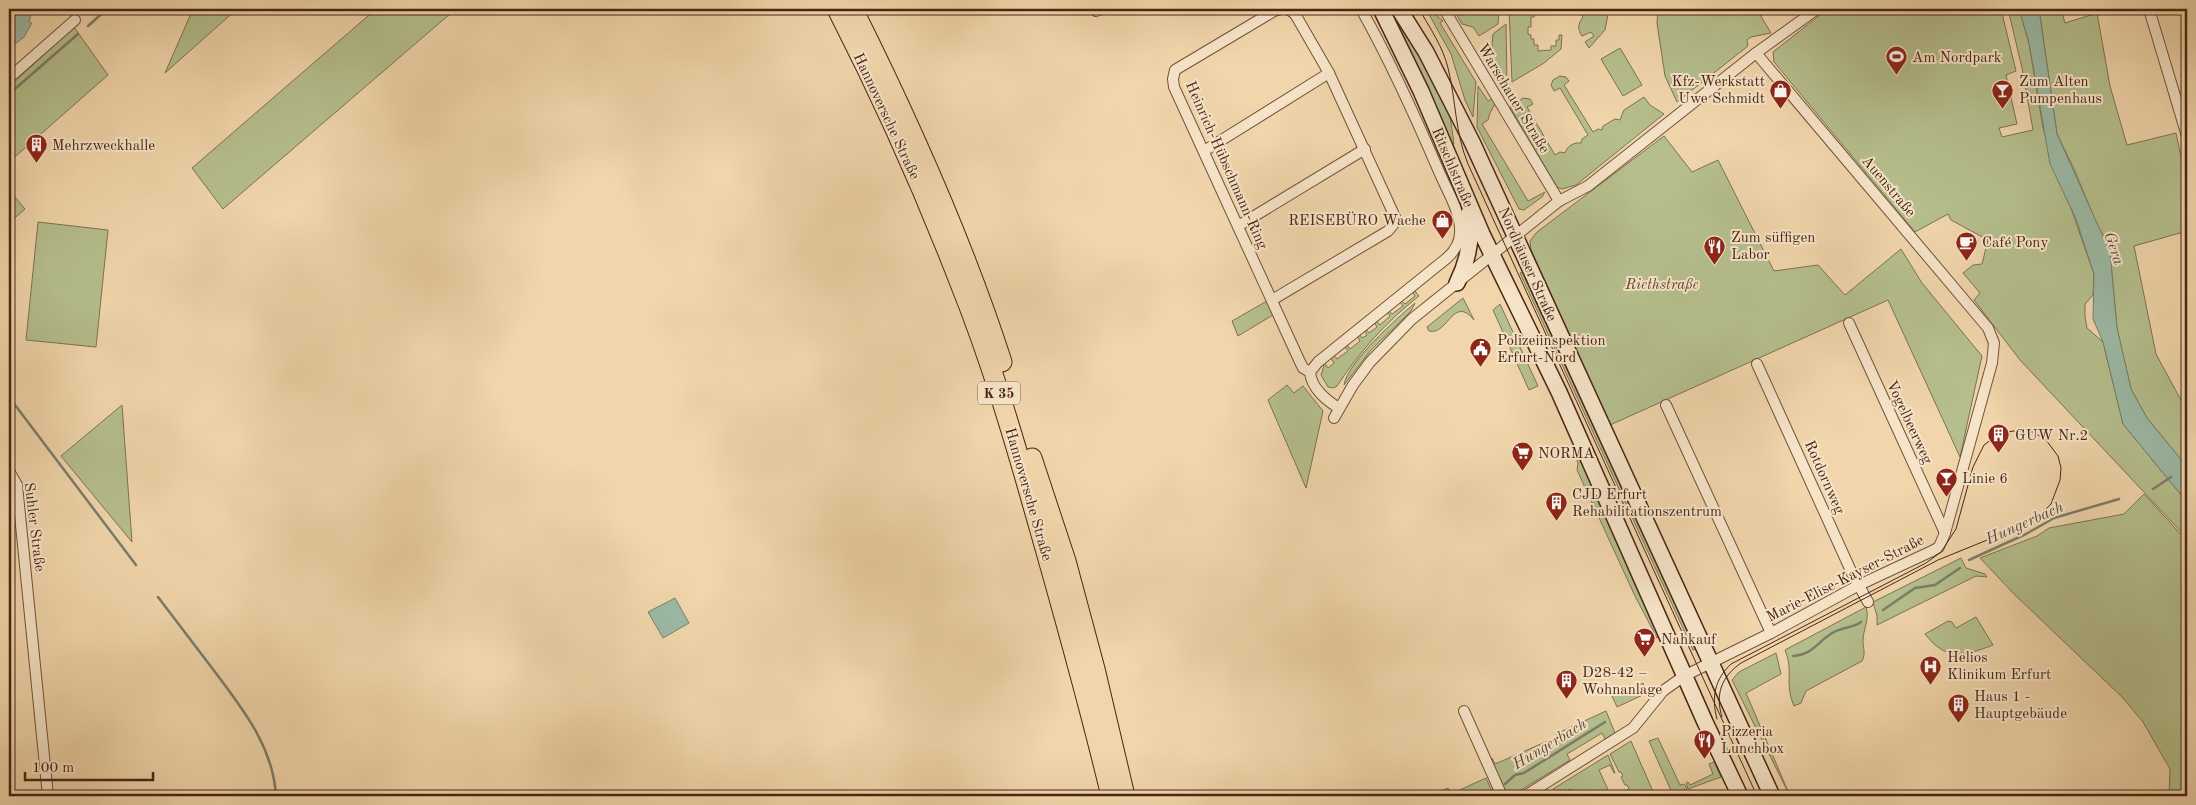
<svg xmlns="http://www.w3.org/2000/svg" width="2196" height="805" viewBox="0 0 2196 805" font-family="'Old Standard TT',serif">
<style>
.green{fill:#b5bf8d;stroke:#7e7252}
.water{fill:#9bbaa5;stroke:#7a7e6c}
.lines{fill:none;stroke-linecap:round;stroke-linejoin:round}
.stream{stroke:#7a7e6c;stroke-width:2.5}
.street-casing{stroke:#72513b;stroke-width:12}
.secondary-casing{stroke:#482516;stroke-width:18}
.highway-casing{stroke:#482516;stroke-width:21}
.street{stroke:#f6e4c8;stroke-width:10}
.secondary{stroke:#f6e4c8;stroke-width:15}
.highway{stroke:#f1d6ab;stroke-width:19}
.tram{stroke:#482516;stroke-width:1}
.labels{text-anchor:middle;stroke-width:4;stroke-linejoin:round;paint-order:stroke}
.shield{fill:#f6e4c8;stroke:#7c5e4b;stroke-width:1}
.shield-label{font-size:14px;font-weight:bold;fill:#482516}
.poi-label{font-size:15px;fill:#482516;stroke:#f6e4c8;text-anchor:start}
.street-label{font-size:15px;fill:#482516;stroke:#f6e4c8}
.park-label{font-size:15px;font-style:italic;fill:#5e442e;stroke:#f6e4c8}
.water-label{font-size:16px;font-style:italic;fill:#5d4a3a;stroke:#f6e4c8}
</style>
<rect width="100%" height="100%" fill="#f1d6ab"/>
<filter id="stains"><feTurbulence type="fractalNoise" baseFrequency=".004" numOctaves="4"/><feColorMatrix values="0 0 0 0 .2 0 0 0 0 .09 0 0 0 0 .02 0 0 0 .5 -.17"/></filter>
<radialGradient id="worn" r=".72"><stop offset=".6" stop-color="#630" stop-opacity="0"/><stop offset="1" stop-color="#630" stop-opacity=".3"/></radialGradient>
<g class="green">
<path d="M 193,9 L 237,9 L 165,73 Z"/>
<path d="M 376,9 L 447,9 L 450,14 L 223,209 L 192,168 Z"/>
<path d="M 1386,9 L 1394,9 L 1448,102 L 1454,144 L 1448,147 Z"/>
<path d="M 1426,9 L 1429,9 L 1443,21 L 1440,23 L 1476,82 L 1473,117 L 1465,100 L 1451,54 Z"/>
<path d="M 1453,9 L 1474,9 L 1474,13 L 1487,13 L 1487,9 L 1499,9 L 1498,24 L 1479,36 L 1473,27 L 1462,24 Z"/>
<path d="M 1509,9 L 1543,9 L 1550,12 L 1556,11 L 1556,13 L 1543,15 L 1542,13 L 1535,13 L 1534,17 L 1531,17 L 1531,27 L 1528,27 L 1528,34 L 1531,35 L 1531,39 L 1534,39 L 1534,45 L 1538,45 L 1538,51 L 1551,50 L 1551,46 L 1556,46 L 1556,40 L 1559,40 L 1559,35 L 1562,35 L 1561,49 L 1544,63 L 1512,82 Z"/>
<path d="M 1581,9 L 1609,9 L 1605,30 L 1589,48 L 1585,42 L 1594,36 L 1591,32 L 1582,36 C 1577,29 1578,24 1583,17 L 1581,15 Z"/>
<path d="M 1658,9 L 1758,9 L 1759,13 L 1771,33 L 1751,37 L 1747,40 L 1748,46 L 1677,102 L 1665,76 L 1657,23 Z"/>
<path d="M 1832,9 L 2001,9 L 2015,67 L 2016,71 L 2006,75 L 2017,124 L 1999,128 L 2002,137 L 2033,130 L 2022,68 L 2008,9 L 2019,9 L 2029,43 L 2043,128 L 2094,274 L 2093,295 L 2085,304 L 2085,316 L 2087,328 L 2103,342 L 2123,424 L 2187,502 L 2187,538 L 2020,360 L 1974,300 L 1980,293 L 1963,273 L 1973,265 L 1982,264 L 1988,240 L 1951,220 L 1948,214 L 1915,232 L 1774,62 L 1773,52 L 1825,11 L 1827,14 Z"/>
<path d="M 2039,9 L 2061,9 L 2065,23 L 2097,13 L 2110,86 L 2127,145 L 2176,133 L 2187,186 L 2187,231 L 2134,246 L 2156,354 L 2182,402 L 2187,407 L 2187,467 L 2147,418 L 2131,389 L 2117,328 L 2111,264 L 2104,236 L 2098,227 L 2074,169 L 2057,134 Z"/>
<path d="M 1506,24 L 1507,84 L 1491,57 L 1493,34 Z"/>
<path d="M 74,27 L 108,75 L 9,162 L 9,87 Z"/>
<path d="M 1620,48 L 1642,85 L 1623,96 L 1601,59 Z"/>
<path d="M 1560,76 L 1566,77 L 1569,81 L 1564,85 L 1593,132 L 1598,129 L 1602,130 L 1603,126 L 1615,119 L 1620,120 L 1624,110 L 1644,97 L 1650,105 L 1664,114 L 1576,185 L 1562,189 L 1557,187 L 1510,107 L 1523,98 L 1530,99 L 1533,104 L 1527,107 L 1555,155 L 1560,152 L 1565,153 C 1567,146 1574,142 1581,143 L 1582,139 L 1588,135 L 1560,88 L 1554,91 L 1551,85 L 1553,80 Z"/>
<path d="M 1478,86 L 1488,101 L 1493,98 L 1495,104 L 1490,113 L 1488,120 L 1482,124 L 1528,201 L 1545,192 L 1542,197 L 1524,210 L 1519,209 L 1477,127 Z"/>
<path d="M 1664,136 L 1692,172 L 1718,160 L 1774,271 L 1818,265 L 1845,295 L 1901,249 L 1922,283 L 1982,356 L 1960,457 L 1888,300 L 1610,425 L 1531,250 L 1530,241 L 1537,232 Z"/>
<path d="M 9,190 L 25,209 L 9,223 Z"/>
<path d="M 38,222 L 108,230 L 96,347 L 26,340 Z"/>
<path d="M 1523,272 L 1542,316 L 1560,346 L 1700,647 L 1693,650 L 1520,273 Z"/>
<path d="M 1414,290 L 1419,296 C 1386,322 1360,351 1337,386 L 1334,388 L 1328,387 L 1321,375 L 1324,366 L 1322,364 L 1324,362 L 1328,368 L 1334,363 L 1330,357 L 1334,355 L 1337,359 L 1348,351 L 1344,346 L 1346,344 L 1350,349 L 1360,341 L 1357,336 L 1359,334 L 1362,338 L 1367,335 L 1364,330 L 1366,329 L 1369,333 L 1377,327 L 1374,322 L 1376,320 L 1380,325 L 1390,316 L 1387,312 L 1388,310 L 1392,314 L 1403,306 L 1399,301 L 1401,300 L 1405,304 L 1415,296 L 1412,291 Z"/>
<path d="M 1463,298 L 1474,320 C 1453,294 1448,336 1429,331 L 1427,327 Z"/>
<path d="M 1267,301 L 1273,315 L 1238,336 L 1232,321 Z"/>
<path d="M 1415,303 L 1411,311 L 1371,350 L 1344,385 C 1347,363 1397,318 1415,303 Z"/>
<path d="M 1500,304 L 1538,386 L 1529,390 L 1493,310 Z"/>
<path d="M 1287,385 L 1294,393 L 1303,386 L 1323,411 L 1306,488 L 1268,400 Z"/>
<path d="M 122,405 L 132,542 L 61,456 Z"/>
<path d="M 1571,446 L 1577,448 L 1661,636 L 1657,638 L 1635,596 L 1577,470 L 1578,463 Z"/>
<path d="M 2144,494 L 2187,541 L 2187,796 L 2169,796 L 2170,769 L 2143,722 L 2122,697 L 2014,594 L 1980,558 L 2037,536 L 2049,528 L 2124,514 Z"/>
<path d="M 1961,558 L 1966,568 L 1985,574 L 1987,577 L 1976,576 L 1877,625 L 1877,616 L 1873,602 Z"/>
<path d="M 1866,607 C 1870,620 1863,629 1863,641 C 1863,648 1866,654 1862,661 L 1806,691 L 1801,703 L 1794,706 C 1784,684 1794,671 1785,650 Z"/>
<path d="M 1976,617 L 1993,645 C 1964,656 1947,662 1925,634 L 1948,621 L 1952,622 L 1956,628 Z"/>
<path d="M 1776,653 L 1781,674 L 1746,693 L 1790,796 L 1732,680 L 1739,672 Z"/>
<path d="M 1643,683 L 1647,693 L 1617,707 L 1611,694 L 1630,685 L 1632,688 Z"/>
<path d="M 1606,711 L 1615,733 L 1605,739 L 1602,733 L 1567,754 L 1570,760 L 1511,796 L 1506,796 L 1491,762 L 1492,758 L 1495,764 L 1557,737 L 1556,734 Z"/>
<path d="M 1658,738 L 1680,785 L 1684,784 L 1687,789 L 1673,795 L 1649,741 Z"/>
<path d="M 1631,741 L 1655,796 L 1630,796 L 1627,790 L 1629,788 L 1627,785 L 1625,785 L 1621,777 L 1623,776 L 1621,772 L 1619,772 L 1610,754 Z"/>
<path d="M 1608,755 L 1615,773 L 1614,773 L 1610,765 L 1599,770 L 1611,796 L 1575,796 L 1571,789 L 1560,794 L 1561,796 L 1557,796 L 1553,789 Z"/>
<path d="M 1714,762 L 1721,777 L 1688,789 L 1686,783 L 1688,782 L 1690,785 L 1713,774 L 1709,764 Z"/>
<path d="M 1486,778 L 1494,796 L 1444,796 L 1441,791 L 1448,788 L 1451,794 Z"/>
</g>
<g class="water">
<path d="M 9,9 L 34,9 L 34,14 L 31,15 L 29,22 L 32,23 L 24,37 L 9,49 Z"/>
<path d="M 2019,9 L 2039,9 L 2057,134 L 2110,252 L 2117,328 L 2131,389 L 2147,418 L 2187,467 L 2187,502 L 2123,424 L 2103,342 L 2093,319 L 2094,274 L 2076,219 L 2050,164 L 2029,43 Z"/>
<path d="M 675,598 L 689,623 L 663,638 L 648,612 Z"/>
</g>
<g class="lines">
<g class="stream">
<path d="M 88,26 L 107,9"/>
<path d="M 9,94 L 78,34"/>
<path d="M 9,397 L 136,565"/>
<path d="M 2153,489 L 2171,477"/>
<path d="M 1969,560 L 2026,534 L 2054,518 L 2119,499"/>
<path d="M 158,597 C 176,621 194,644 212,668 C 241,707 273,745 276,796"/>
<path d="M 1883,610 L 1915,588 L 1935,585 L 1960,568"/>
<path d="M 1793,656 C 1815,654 1817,641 1834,632 C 1843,627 1853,628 1861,622"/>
<path d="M 1505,784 L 1515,775 L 1524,773 L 1605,722"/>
<path d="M 1486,796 L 1490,794"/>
</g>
<defs>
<g id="street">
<path d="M 1281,9 L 1274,11 L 1175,70 L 1173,79 L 1174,87 L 1300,362 L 1303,368 L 1310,372 C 1311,388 1327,401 1339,408"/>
<path d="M 1444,9 L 1559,201"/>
<path d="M 2149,9 L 2187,136"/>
<path d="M 1096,11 L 1101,9"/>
<path d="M 9,78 L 75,20"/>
<path d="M 1204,151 L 1329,73"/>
<path d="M 1238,226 L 1365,149"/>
<path d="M 1272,300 L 1388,231 L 1393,225 L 1395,217 L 1329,73 L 1295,14 L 1288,9 L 1282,9"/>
<path d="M 1849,323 L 1945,533"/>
<path d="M 1757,364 L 1851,571 L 1868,602"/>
<path d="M 1310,372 L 1318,362 L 1447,258 C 1456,250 1461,239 1460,228 C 1459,210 1447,190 1440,174 C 1416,118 1391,62 1361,9"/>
<path d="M 1666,405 L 1771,633"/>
<path d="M 1334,418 L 1353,385 L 1370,362 L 1412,319 L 1559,201 L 1588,186 L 1756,53 L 1817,9"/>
<path d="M 9,471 L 17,485 L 48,796"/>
<path d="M 1464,711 L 1502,796"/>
<path d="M 1525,796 L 1633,728 L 1663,691 L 1684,676 L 1771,633 L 1859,585 L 1932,551 L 1939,547 L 1945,533 L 1992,363 L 1994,343 L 1988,328 L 1756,53"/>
</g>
<g id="secondary">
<path d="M 1381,9 L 1421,91 L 1482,234 L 1559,392 L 1705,722 L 1740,796"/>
<path d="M 1399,9 L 1426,52 L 1472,142 L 1772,796"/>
<path d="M 1457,283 C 1468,261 1473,238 1469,213"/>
</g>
<g id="highway">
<path d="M 837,9 C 882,97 923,188 959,281 C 991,360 1015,442 1038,524 C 1064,615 1089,705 1111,796"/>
<path d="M 853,9 C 910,123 963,241 1002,362"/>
<path d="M 1032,458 L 1066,561 L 1095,669 L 1125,796"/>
</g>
</defs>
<use href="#street" class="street-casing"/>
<use href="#secondary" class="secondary-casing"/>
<use href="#highway" class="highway-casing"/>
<use href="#street" class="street"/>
<use href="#secondary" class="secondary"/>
<use href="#highway" class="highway"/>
<g class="tram">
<path d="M 1419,9 C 1430,28 1443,47 1448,68 C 1456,100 1455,133 1468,164 L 1757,796"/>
<path d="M 1717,719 C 1711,697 1715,679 1731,664 L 1926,563 L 1941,552 L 1956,529 L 1973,467 L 1984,445 L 1999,434 L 2013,431 L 2033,432 L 2046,440 L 2058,456 L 2061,468 L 2060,480 L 2051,504 L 2034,521 L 1938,560 L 1741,663 C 1721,677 1715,695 1722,717"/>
</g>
</g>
<defs>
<symbol id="stadium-pin" viewBox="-11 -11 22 30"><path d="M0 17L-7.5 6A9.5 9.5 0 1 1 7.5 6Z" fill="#8f2418" stroke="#f6e4c8"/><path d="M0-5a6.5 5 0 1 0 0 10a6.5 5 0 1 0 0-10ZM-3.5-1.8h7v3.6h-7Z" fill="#fff"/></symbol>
<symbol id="shop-pin" viewBox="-11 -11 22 30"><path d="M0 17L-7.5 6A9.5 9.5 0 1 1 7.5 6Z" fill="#8f2418" stroke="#f6e4c8"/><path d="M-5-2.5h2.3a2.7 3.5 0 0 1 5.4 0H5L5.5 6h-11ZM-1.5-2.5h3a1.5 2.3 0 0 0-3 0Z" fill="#fff"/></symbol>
<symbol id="bar-pin" viewBox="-11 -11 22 30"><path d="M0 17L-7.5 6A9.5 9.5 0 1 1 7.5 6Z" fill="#8f2418" stroke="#f6e4c8"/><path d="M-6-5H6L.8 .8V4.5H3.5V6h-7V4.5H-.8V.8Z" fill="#fff"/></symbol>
<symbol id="building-pin" viewBox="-11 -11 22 30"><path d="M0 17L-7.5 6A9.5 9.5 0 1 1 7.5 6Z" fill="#8f2418" stroke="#f6e4c8"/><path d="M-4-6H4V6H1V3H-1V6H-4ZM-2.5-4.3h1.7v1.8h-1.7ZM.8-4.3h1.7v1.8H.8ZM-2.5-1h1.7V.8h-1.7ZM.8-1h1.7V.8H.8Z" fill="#fff"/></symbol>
<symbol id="cafe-pin" viewBox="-11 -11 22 30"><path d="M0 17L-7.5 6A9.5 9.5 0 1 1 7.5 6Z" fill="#8f2418" stroke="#f6e4c8"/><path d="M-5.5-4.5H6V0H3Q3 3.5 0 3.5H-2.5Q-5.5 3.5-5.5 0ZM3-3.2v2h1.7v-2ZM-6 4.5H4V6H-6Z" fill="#fff"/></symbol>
<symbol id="restaurant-pin" viewBox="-11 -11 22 30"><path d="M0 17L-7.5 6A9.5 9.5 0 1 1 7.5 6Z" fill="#8f2418" stroke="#f6e4c8"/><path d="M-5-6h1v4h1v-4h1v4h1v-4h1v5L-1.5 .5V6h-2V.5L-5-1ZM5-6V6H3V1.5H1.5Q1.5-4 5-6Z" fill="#fff"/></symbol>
<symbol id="civic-pin" viewBox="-11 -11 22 30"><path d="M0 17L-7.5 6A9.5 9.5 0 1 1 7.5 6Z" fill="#8f2418" stroke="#f6e4c8"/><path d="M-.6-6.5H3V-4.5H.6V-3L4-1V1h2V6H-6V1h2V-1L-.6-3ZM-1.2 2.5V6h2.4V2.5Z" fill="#fff"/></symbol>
<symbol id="supermarket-pin" viewBox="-11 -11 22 30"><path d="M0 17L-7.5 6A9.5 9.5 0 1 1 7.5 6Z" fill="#8f2418" stroke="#f6e4c8"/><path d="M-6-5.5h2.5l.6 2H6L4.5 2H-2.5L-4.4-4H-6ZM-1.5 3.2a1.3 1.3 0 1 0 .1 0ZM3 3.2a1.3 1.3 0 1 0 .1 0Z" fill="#fff"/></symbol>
<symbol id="hospital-pin" viewBox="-11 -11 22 30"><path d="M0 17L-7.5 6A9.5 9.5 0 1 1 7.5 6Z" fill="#8f2418" stroke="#f6e4c8"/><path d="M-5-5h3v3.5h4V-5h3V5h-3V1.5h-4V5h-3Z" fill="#fff"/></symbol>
</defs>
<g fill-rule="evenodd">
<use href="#stadium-pin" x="1884" y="44" width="25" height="34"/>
<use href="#shop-pin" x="1768" y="78" width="25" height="34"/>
<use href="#bar-pin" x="1990" y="78" width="25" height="34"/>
<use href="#building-pin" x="24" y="132" width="25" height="34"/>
<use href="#shop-pin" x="1430" y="208" width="25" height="34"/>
<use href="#cafe-pin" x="1954" y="230" width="25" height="34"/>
<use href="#restaurant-pin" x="1702" y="234" width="25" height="34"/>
<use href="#civic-pin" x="1468" y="336" width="25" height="34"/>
<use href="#building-pin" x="1986" y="422" width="25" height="34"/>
<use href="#supermarket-pin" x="1510" y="440" width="25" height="34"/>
<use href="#bar-pin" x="1934" y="466" width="25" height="34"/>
<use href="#building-pin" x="1544" y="490" width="25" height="34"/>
<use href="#supermarket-pin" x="1632" y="626" width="25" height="34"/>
<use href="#hospital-pin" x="1918" y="654" width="25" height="34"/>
<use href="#building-pin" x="1554" y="668" width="25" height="34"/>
<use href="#building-pin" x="1946" y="692" width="25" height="34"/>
<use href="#restaurant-pin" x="1692" y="728" width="25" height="34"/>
</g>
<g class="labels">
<rect class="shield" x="978" y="381.5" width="42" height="23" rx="4"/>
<g class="shield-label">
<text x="999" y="398">K 35</text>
</g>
<g class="poi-label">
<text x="1912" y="62">Am Nordpark</text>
<text x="1765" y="86" text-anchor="end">Kfz-Werkstatt<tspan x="1765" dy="17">Uwe Schmidt</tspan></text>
<text x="2019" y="86">Zum Alten<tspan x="2019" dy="17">Pumpenhaus</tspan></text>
<text x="52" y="150">Mehrzweckhalle</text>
<text x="1426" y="225" text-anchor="end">REISEBÜRO Wache</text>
<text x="1731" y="242">Zum süffigen<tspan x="1731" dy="17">Labor</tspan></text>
<text x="1982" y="247">Café Pony</text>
<text x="1497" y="345">Polizeiinspektion<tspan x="1497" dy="17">Erfurt-Nord</tspan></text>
<text x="2015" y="440">GUW Nr.2</text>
<text x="1538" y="458">NORMA</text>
<text x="1962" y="483">Linie 6</text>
<text x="1572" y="499">CJD Erfurt<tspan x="1572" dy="17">Rehabilitationszentrum</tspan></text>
<text x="1661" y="644">Nahkauf</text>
<text x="1947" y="662">Helios<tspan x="1947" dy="17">Klinikum Erfurt</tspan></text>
<text x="1582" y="677">D28-42 –<tspan x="1582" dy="17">Wohnanlage</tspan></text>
<text x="1974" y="701">Haus 1 -<tspan x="1974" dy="17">Hauptgebäude</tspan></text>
<text x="1721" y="736">Pizzeria<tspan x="1721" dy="17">Lunchbox</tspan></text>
</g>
<g class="street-label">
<text transform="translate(1514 98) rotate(59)" y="5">Warschauer Straße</text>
<text transform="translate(887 116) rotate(65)" y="5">Hannoversche Straße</text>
<text transform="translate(1227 165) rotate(66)" y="5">Heinrich-Hübschmann-Ring</text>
<text transform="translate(1453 167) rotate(67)" y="5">Ritschlstraße</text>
<text transform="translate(1889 186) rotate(50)" y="5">Auenstraße</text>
<text transform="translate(1528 264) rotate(66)" y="5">Nordhäuser Straße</text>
<text transform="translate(1910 422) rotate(65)" y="5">Vogelbeerweg</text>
<text transform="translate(1825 477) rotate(66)" y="5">Rotdornweg</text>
<text transform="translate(1029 494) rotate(74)" y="5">Hannoversche Straße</text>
<text transform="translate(35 527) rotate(83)" y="5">Suhler Straße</text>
<text transform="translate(1845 578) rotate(-27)" y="5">Marie-Elise-Kayser-Straße</text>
</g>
<g class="park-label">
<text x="1662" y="289">Riethstraße</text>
</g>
<g class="water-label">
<text transform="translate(2115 248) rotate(72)" y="6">Gera</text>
<text transform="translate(2024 522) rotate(-24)" y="6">Hungerbach</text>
<text transform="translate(1549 743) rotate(-31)" y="6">Hungerbach</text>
</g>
</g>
<rect width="2196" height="805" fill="none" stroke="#f1d6ab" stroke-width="30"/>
<rect x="10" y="10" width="2176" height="785" fill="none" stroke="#482516" stroke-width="2.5"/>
<rect x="15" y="15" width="2166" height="775" fill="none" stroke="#482516"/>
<path d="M25 772v8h128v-8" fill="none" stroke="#482516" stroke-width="2.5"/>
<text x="32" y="772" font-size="15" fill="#482516" stroke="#f6e4c8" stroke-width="4" paint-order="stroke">100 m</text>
<rect width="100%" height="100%" filter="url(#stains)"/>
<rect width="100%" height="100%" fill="url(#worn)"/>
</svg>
